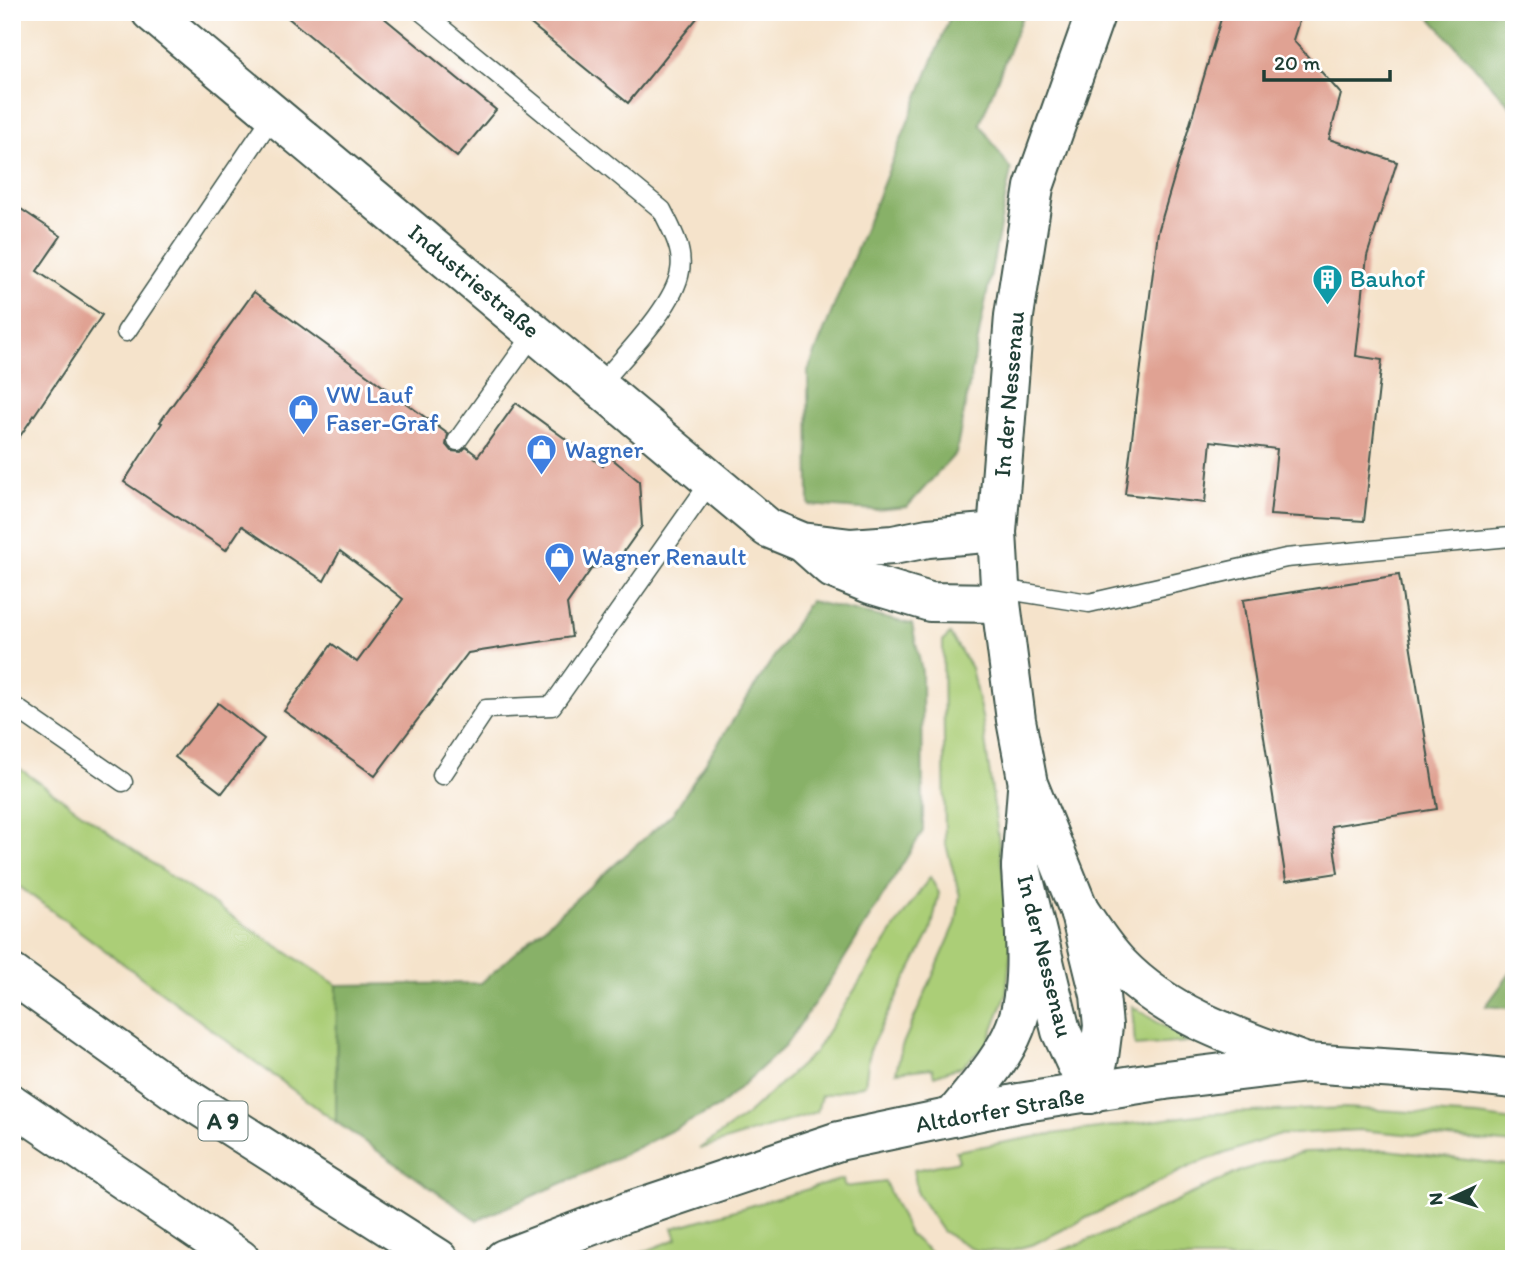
<svg xmlns="http://www.w3.org/2000/svg" width="1526" height="1271" viewBox="0 0 1526 1271" font-family="Itim,sans-serif">
<style>
.green{fill:#abce77;stroke:#658656;stroke-width:2}
.forest{fill:#88b168;stroke:#54774e;stroke-width:2}
.building{fill:#e0a293}
.lines{fill:none;stroke-linecap:round;stroke-linejoin:round}
.service-casing{stroke:#3f564b;stroke-width:21}
.tertiary-casing{stroke:#3f564b;stroke-width:42}
.secondary-casing{stroke:#3f564b;stroke-width:42}
.motorway-casing{stroke:#3f564b;stroke-width:42}
.service{stroke:#fff;stroke-width:18}
.tertiary{stroke:#fff;stroke-width:38}
.secondary{stroke:#fff;stroke-width:38}
.motorway{stroke:#fff;stroke-width:38}
.labels{text-anchor:middle;stroke-width:6;stroke-linejoin:round;paint-order:stroke}
.shield{fill:#fff;stroke:#627771;stroke-width:2}
.shield-label{font-size:23px;font-weight:bold;fill:#1f3d34}
.culture-label{font-size:24px;fill:#0d838f;stroke:#fff;text-anchor:start}
.street-label{font-size:24px;fill:#1f3d34;stroke:#fff}
.shop-label{font-size:24px;fill:#366cbe;stroke:#fff;text-anchor:start}
</style>
<rect width="100%" height="100%" fill="#fff"/>
<filter id="ink" filterUnits="userSpaceOnUse"><feTurbulence type="fractalNoise" baseFrequency=".0143" numOctaves="2"/><feDisplacementMap in="SourceGraphic" scale="14" xChannelSelector="R" yChannelSelector="G"/><feConvolveMatrix kernelMatrix="1 2 1 2 8 2 1 2 1" color-interpolation-filters="sRGB"/></filter>
<filter id="wash" filterUnits="userSpaceOnUse"><feTurbulence type="fractalNoise" baseFrequency=".00686" numOctaves="4" result="noise"/><feDisplacementMap in="SourceGraphic" scale="28" xChannelSelector="R" yChannelSelector="G"/><feGaussianBlur stdDeviation="1.57" result="paint"/><feColorMatrix in="noise" values="0 0 0 0 0 0 0 0 0 0 0 0 0 0 0 0 0 1.4 0 .05"/><feComposite in="paint" operator="in"/></filter>
<g filter="url(#wash)">
<rect width="100%" height="100%" fill="#f5e3cb"/>
<g class="green">
<path d="M 950,634 L 971,668 L 982,717 L 1012,940 L 1006,995 L 987,1045 L 962,1066 L 934,1076 L 932,1068 L 896,1072 L 902,1046 L 956,923 L 960,896 L 945,841 L 943,641 Z"/>
<path d="M 12,763 L 167,874 L 337,985 L 336,1122 L 12,881 Z"/>
<path d="M 930,877 L 939,893 L 931,931 L 870,1048 L 865,1085 L 821,1096 L 817,1112 L 699,1149 L 744,1117 L 814,1053 L 897,924 Z"/>
<path d="M 1132,1006 L 1188,1042 L 1135,1046 Z"/>
<path d="M 1345,1108 L 1478,1116 L 1514,1121 L 1514,1144 L 1359,1130 L 1277,1135 L 1195,1164 L 1034,1244 L 1005,1252 L 975,1250 L 942,1231 L 917,1194 L 914,1170 L 959,1161 L 956,1151 L 1045,1135 L 1205,1114 Z"/>
<path d="M 1388,1150 L 1514,1166 L 1514,1259 L 1040,1259 L 1114,1230 L 1243,1170 L 1303,1152 Z"/>
<path d="M 843,1179 L 844,1187 L 885,1182 L 909,1234 L 938,1259 L 625,1259 L 677,1239 L 673,1228 Z"/>
</g>
<g class="forest">
<path d="M 952,12 L 1024,12 L 980,124 L 1011,170 L 956,453 L 907,507 L 875,510 L 809,505 L 808,371 Z"/>
<path d="M 1425,12 L 1514,12 L 1514,110 Z"/>
<path d="M 810,601 L 912,624 L 922,672 L 923,831 L 836,972 L 785,1046 L 719,1107 L 588,1172 L 477,1220 L 336,1122 L 337,985 L 481,983 L 673,813 Z"/>
<path d="M 1514,968 L 1514,1009 L 1486,1006 Z"/>
</g>
<g id="blocks">
<g class="building">
<path d="M 281,12 L 377,12 L 496,110 L 457,157 Z"/>
<path d="M 516,12 L 702,12 L 628,103 Z"/>
<path d="M 1223,12 L 1302,12 L 1293,40 L 1341,94 L 1329,139 L 1397,162 L 1367,256 L 1356,356 L 1382,360 L 1364,521 L 1270,515 L 1277,449 L 1211,441 L 1205,503 L 1125,494 L 1158,232 Z"/>
<path d="M 12,203 L 61,236 L 37,271 L 102,315 L 12,448 Z"/>
<path d="M 254,292 L 448,434 L 446,445 L 451,451 L 461,452 L 466,447 L 478,456 L 516,403 L 603,466 L 610,457 L 639,481 L 642,526 L 615,564 L 592,568 L 567,604 L 572,637 L 468,653 L 375,776 L 284,711 L 332,644 L 357,662 L 403,599 L 340,551 L 324,581 L 242,526 L 226,550 L 124,482 L 162,423 L 160,422 Z"/>
<path d="M 1399,575 L 1437,809 L 1331,826 L 1338,873 L 1286,881 L 1243,600 Z"/>
<path d="M 218,703 L 264,739 L 222,793 L 175,757 Z"/>
</g>
</g>
</g>
<g filter="url(#ink)">
<use href="#blocks" fill-opacity="0" stroke="#3f564b" stroke-width="2"/>
<g class="lines">
<defs>
<g id="service">
<path d="M 422,12 L 662,210 C 671,228 684,250 680,271 C 675,306 622,358 599,386"/>
<path d="M 126,332 L 274,114"/>
<path d="M 457,441 L 535,332"/>
<path d="M 1001,589 L 1089,603 L 1286,558 L 1510,537"/>
<path d="M 12,705 L 123,782"/>
<path d="M 442,775 L 486,709 L 552,706 L 711,481"/>
</g>
<g id="tertiary">
<path d="M 151,12 L 768,528 L 802,542 L 851,548 L 893,545 L 928,538 L 997,532"/>
<path d="M 806,545 L 833,569 L 870,584 L 930,602 L 1001,603"/>
<path d="M 1027,789 L 1021,867 L 1061,1031 L 1090,1094"/>
<path d="M 1090,1094 L 1099,1057 L 1103,1026 L 1100,995 L 1079,910 L 1028,784 L 1016,720 L 1001,603 L 997,532 L 1014,316 L 1034,187 L 1096,12"/>
</g>
<g id="secondary">
<path d="M 1079,910 C 1092,929 1105,950 1121,966 C 1168,1015 1238,1038 1301,1061"/>
<path d="M 953,1117 C 975,1089 1002,1061 1015,1028 C 1033,984 1023,915 1021,867"/>
<path d="M 504,1259 L 627,1212 L 839,1141 L 1019,1103 L 1165,1080 L 1306,1063 L 1458,1073 L 1514,1079"/>
</g>
<g id="motorway">
<path d="M 12,974 L 174,1090 L 439,1259"/>
<path d="M 12,1104 L 240,1259"/>
</g>
</defs>
<use href="#service" class="service-casing"/>
<use href="#tertiary" class="tertiary-casing"/>
<use href="#secondary" class="secondary-casing"/>
<use href="#motorway" class="motorway-casing"/>
<use href="#service" class="service"/>
<use href="#tertiary" class="tertiary"/>
<use href="#secondary" class="secondary"/>
<use href="#motorway" class="motorway"/>
</g>
</g>
<defs>
<symbol id="building-pin" viewBox="-11 -11 22 30"><path d="M0 17L-7.5 6A9.5 9.5 0 1 1 7.5 6Z" fill="#0f9aa8" stroke="#fff"/><path d="M-4-6H4V6H1V3H-1V6H-4ZM-2.5-4.3h1.7v1.8h-1.7ZM.8-4.3h1.7v1.8H.8ZM-2.5-1h1.7V.8h-1.7ZM.8-1h1.7V.8H.8Z" fill="#fff"/></symbol>
<symbol id="shop-pin" viewBox="-11 -11 22 30"><path d="M0 17L-7.5 6A9.5 9.5 0 1 1 7.5 6Z" fill="#3f7fe0" stroke="#fff"/><path d="M-5-2.5h2.3a2.7 3.5 0 0 1 5.4 0H5L5.5 6h-11ZM-1.5-2.5h3a1.5 2.3 0 0 0-3 0Z" fill="#fff"/></symbol>
</defs>
<g fill-rule="evenodd">
<use href="#building-pin" x="1310" y="262" width="35" height="47"/>
<use href="#shop-pin" x="286" y="392" width="35" height="47"/>
<use href="#shop-pin" x="524" y="432" width="35" height="47"/>
<use href="#shop-pin" x="542" y="540" width="35" height="47"/>
</g>
<g class="labels">
<rect class="shield" x="198.5" y="1101.5" width="49" height="39" rx="5"/>
<g class="shield-label">
<text x="223" y="1129">A 9</text>
</g>
<g class="culture-label">
<text x="1350" y="287">Bauhof</text>
</g>
<g class="street-label">
<text transform="translate(474 281) rotate(40)" y="8">Industriestraße</text>
<text transform="translate(1009 394) rotate(-85)" y="8">In der Nessenau</text>
<text transform="translate(1045 956) rotate(76)" y="8">In der Nessenau</text>
<text transform="translate(1000 1110) rotate(-10)" y="8">Altdorfer Straße</text>
</g>
<g class="shop-label">
<text x="326" y="403">VW Lauf<tspan x="326" dy="28">Faser-Graf</tspan></text>
<text x="565" y="458">Wagner</text>
<text x="582" y="565">Wagner Renault</text>
</g>
</g>
<rect width="1526" height="1271" fill="none" stroke="#fff" stroke-width="42"/>
<g transform="translate(1452 1198) rotate(266)" stroke="#ffffff" stroke-width="5" paint-order="stroke">
<path d="M0-5L12 26L0 18L-12 26Z" fill="#1f3d34"/>
<text y="-10" font-size="19" font-weight="bold" text-anchor="middle" fill="#1f3d34">N</text>
</g>
<path d="M1264 70v10h126v-10" fill="none" stroke="#1f3d34" stroke-width="3.5"/>
<text x="1274" y="70" font-size="21" fill="#1f3d34" stroke="#ffffff" stroke-width="5" paint-order="stroke">20 m</text>
</svg>
